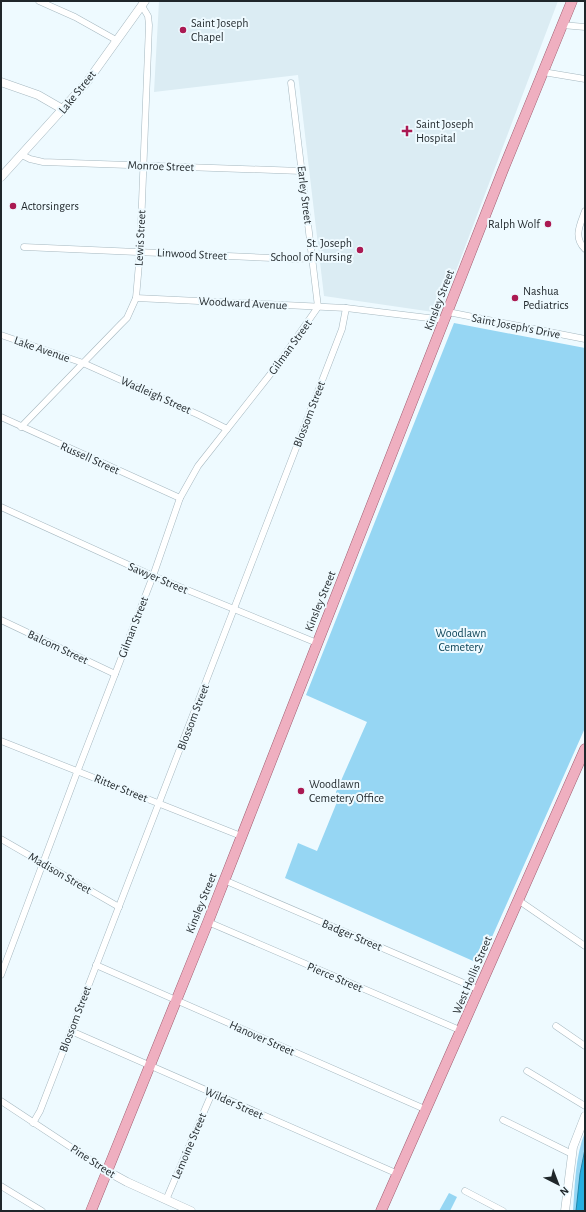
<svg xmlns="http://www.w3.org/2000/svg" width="586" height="1212" viewBox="0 0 586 1212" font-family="'Alegreya Sans',sans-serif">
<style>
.built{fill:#dbecf3}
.green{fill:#96d6f3}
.water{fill:#26afe0;stroke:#2486a9}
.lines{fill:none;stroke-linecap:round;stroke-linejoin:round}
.minor-casing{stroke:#a6b8c0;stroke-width:7}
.tertiary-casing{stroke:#a6b8c0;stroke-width:9}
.primary-casing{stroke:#a05d70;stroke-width:11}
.minor{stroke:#fff;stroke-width:6}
.tertiary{stroke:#fff;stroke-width:8}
.primary{stroke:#efafc0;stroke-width:10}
.poi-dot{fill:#aa1952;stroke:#eefaff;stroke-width:1.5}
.labels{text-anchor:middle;stroke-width:4;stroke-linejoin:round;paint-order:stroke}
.poi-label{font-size:12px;fill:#1f262a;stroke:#eefaff;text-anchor:start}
.street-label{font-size:12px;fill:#1f262a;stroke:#eefaff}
.park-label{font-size:12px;fill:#094155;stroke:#eefaff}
</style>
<rect width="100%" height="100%" fill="#eefaff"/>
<path class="built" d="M 159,1 L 558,1 L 440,313 L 324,296 L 298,75 L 154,92 Z"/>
<g class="green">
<path d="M 454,323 L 585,348 L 585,728 L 480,964 L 285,878 L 298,843 L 317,851 L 337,802 L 336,792 L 367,722 L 306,695 Z"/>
<path d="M 585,1132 L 585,1211 L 573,1211 C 575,1185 575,1157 585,1132 Z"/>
<path d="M 449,1193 L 457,1197 L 450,1211 L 439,1211 Z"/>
</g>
<path class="water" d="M 585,1149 L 585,1211 L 576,1211 L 580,1174 Z"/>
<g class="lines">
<defs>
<g id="minor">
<path d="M 39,1 L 75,17 L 116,40"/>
<path d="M 562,25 L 585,27"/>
<path d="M 543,72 L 585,79"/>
<path d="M 22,155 L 30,159 L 43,162 L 301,171"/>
<path d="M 585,211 C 580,225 573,237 585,249"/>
<path d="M 24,247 L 296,259 L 313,258"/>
<path d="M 136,298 L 346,308 L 445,320"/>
<path d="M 448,312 L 585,339"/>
<path d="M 1,335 L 83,363 L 199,415 L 227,429"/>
<path d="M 1,417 L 180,498"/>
<path d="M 21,427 L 120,325 L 127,318 L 136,298 L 140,252 L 149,25 L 148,16 L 142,6"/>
<path d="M 1,507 L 153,576 L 317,643"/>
<path d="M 1,620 L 115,674"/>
<path d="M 1,741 L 241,836"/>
<path d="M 1,839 L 119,907"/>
<path d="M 224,880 L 480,990"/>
<path d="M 518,900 L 585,946"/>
<path d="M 208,922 L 462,1031"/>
<path d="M 96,965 L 427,1110"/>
<path d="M 1,975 L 76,775 L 153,576 L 180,498 L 198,466 L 276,367 L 318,307 L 291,83"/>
<path d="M 556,1026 L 585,1046"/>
<path d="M 71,1031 L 398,1174"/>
<path d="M 527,1071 L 585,1106"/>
<path d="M 1,1101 L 107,1171"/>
<path d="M 503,1120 L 572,1154"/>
<path d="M 33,1123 L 40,1111 L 342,329 L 346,308"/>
<path d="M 1,1186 L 42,1211"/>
<path d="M 465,1191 L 503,1211"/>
<path d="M 166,1200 L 212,1093"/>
</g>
<g id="tertiary">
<path d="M 1,82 L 38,95 L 64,110"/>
<path d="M 1,177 L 87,82 L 145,1"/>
<path d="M 107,1171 L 127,1182 L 191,1211"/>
<path d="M 565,1211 L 573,1147 L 585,1116"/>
</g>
<g id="primary">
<path d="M 91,1211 L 208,922 L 503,170 L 572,1"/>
<path d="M 381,1211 L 585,749"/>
</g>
</defs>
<use href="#minor" class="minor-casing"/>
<use href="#tertiary" class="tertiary-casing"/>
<use href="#primary" class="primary-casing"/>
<use href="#minor" class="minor"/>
<use href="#tertiary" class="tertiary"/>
<use href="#primary" class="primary"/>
</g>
<g class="poi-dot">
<circle cx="183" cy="30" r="4"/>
<path d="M405 125h4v4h4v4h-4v4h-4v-4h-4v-4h4z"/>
<circle cx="13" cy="206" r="4"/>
<circle cx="548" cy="224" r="4"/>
<circle cx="360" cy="250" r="4"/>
<circle cx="515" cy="298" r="4"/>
<circle cx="301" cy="791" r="4"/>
</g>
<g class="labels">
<g class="poi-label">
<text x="191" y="27">Saint Joseph<tspan x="191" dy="14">Chapel</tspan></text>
<text x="416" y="128">Saint Joseph<tspan x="416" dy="14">Hospital</tspan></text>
<text x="21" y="210">Actorsingers</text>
<text x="540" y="228" text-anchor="end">Ralph Wolf</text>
<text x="352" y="247" text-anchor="end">St. Joseph<tspan x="352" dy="14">School of Nursing</tspan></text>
<text x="523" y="295">Nashua<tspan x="523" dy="14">Pediatrics</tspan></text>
<text x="309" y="788">Woodlawn<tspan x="309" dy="14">Cemetery Office</tspan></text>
</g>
<g class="street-label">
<text transform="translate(77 92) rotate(-51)" y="4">Lake Street</text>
<text transform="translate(161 166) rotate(2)" y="4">Monroe Street</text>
<text transform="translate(305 195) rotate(83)" y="4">Earley Street</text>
<text transform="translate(140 238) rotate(-87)" y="4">Lewis Street</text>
<text transform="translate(192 254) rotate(3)" y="4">Linwood Street</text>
<text transform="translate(439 300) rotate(-69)" y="4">Kinsley Street</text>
<text transform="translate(243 303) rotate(3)" y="4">Woodward Avenue</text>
<text transform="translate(516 326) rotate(11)" y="4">Saint Joseph's Drive</text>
<text transform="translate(290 347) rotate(-54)" y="4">Gilman Street</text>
<text transform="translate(42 349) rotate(19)" y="4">Lake Avenue</text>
<text transform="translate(156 395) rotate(24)" y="4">Wadleigh Street</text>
<text transform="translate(309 414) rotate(-69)" y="4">Blossom Street</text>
<text transform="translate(90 458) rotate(24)" y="4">Russell Street</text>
<text transform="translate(158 578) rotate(23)" y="4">Sawyer Street</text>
<text transform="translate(320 601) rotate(-68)" y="4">Kinsley Street</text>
<text transform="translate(133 627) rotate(-69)" y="4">Gilman Street</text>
<text transform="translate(58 647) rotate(25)" y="4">Balcom Street</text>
<text transform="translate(193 717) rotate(-69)" y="4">Blossom Street</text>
<text transform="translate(121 788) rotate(22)" y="4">Ritter Street</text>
<text transform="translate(60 873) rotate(30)" y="4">Madison Street</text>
<text transform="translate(201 903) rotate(-68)" y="4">Kinsley Street</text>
<text transform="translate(352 935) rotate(23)" y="4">Badger Street</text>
<text transform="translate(472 975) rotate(-67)" y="4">West Hollis Street</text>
<text transform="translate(335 977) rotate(23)" y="4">Pierce Street</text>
<text transform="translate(75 1019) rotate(-69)" y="4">Blossom Street</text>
<text transform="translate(262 1038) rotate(24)" y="4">Hanover Street</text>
<text transform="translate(234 1103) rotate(24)" y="4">Wilder Street</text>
<text transform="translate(189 1146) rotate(-67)" y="4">Lemoine Street</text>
<text transform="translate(93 1161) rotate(33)" y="4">Pine Street</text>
</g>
<g class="park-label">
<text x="461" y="637">Woodlawn<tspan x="461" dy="14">Cemetery</tspan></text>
</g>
</g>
<rect width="586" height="1212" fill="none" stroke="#1f262a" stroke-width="4"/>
<g transform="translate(558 1184) rotate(138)" stroke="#eefaff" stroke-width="3" paint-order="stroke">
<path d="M0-3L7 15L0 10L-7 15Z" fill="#1f262a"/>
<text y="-6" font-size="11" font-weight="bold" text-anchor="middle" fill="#1f262a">N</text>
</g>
</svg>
